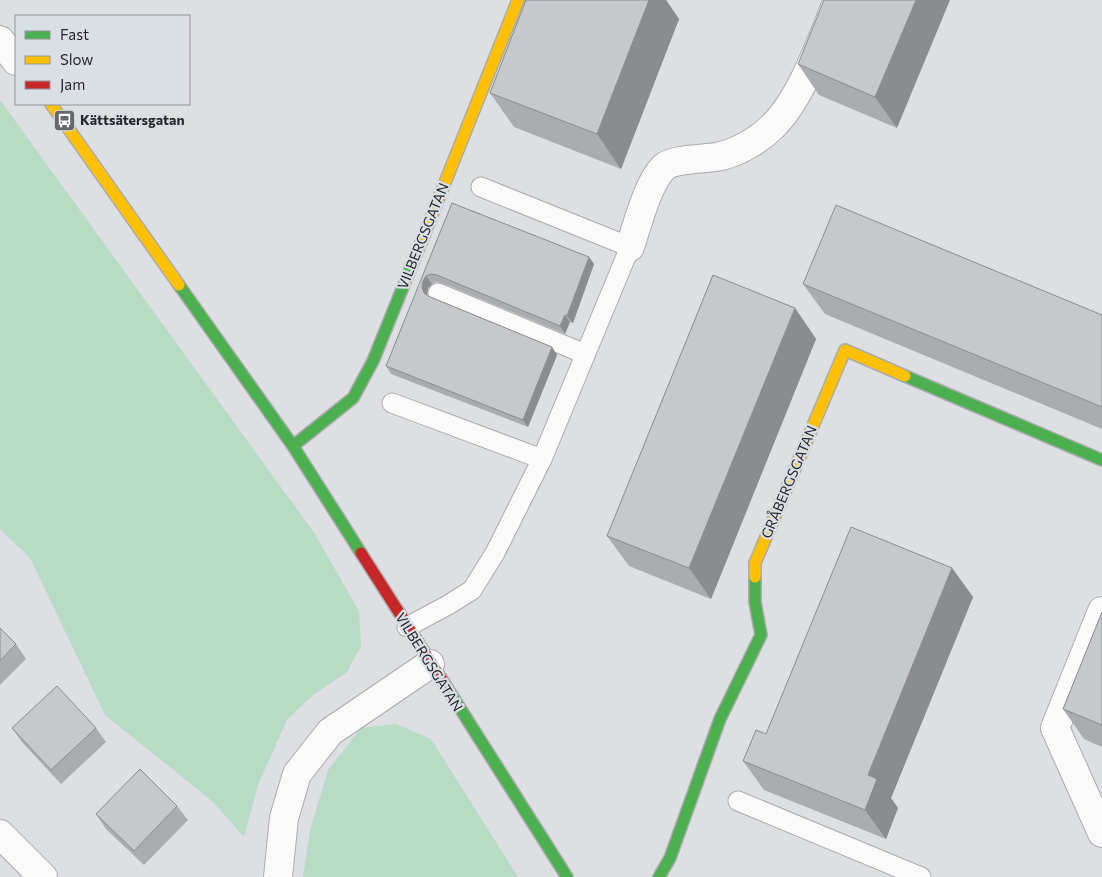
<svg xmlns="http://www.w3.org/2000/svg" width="1102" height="877" viewBox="0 0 1102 877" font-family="Commissioner,sans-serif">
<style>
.green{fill:#b8dbc5}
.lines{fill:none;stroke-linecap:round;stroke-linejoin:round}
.lane-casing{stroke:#a9abad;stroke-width:21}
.street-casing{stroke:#a9abad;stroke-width:30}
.fast-casing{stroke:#a9abad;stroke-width:14}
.slow-casing{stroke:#a9abad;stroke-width:14}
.jam-casing{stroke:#a9abad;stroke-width:14}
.lane{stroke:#fafafb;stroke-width:19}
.street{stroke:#fafafb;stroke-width:28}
.fast{stroke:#4caf50;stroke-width:11}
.slow{stroke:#ffc107;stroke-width:11}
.jam{stroke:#c62828;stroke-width:11}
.wall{fill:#aaacaf}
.shaded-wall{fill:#8b8c8e}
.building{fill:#c6c8cb;stroke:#8b8c8e}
.labels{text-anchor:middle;stroke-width:4.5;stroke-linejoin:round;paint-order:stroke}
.poi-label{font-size:14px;font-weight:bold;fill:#252729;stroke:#dadee5;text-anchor:start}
.street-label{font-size:14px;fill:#252729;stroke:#dadee5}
</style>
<rect width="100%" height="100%" fill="#dddfe2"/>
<g class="green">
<path d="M 0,100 L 315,534 L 359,611 L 361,646 L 347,672 L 312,696 L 287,720 L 258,785 L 244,837 L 213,802 L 105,715 L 30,558 L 0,529 Z"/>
<path d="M 396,724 L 431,739 L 518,877 L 303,877 L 310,830 L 328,770 L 361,728 Z"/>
</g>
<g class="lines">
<defs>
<g id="lane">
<path d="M 438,293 L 585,354"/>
<path d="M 392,403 L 542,459"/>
<path d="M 407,627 L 448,605 L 472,590 L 495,553 L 542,459 L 630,247 L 481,187"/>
<path d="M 738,801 L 921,877"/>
</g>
<g id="street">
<path d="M 0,40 L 16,61"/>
<path d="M 630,247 C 637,226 648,182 664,167 C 673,159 703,159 716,157 C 735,154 758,141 772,127 C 801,100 823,37 838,0"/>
<path d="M 1102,611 L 1055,728 L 1102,833"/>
<path d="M 0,834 L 43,877"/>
<path d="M 278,877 L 284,818 L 297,774 L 330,732 L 430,664"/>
</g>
<g id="fast">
<path d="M 179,285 L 293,446 L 361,553"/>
<path d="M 905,376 L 1102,460"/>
<path d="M 293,446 L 353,398 L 373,361 L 424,235"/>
<path d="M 444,683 L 567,877"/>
<path d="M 659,877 L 670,858 L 720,719 L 761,635 L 755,602 L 755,577"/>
</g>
<g id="slow">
<path d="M 51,104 L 179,285"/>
<path d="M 424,235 L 518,0"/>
<path d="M 755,577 L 755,563 L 845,350 L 905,376"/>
</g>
<path id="jam" d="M 361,553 L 444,683"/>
</defs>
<use href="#lane" class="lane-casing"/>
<use href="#street" class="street-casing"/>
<use href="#fast" class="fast-casing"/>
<use href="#slow" class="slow-casing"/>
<use href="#jam" class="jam-casing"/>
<use href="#lane" class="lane"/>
<use href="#street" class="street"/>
<use href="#fast" class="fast"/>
<use href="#slow" class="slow"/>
<use href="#jam" class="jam"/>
</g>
<g class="wall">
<path d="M 526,0 L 666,0 L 679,19 L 621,169 L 514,127 L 490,93 Z"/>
<path d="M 824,0 L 897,128 L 819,95 L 798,64 Z"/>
<path d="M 452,203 L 589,257 L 594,264 L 573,323 L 570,322 L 565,334 L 442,283 L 436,282 L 432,284 L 428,288 L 427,295 L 428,296 L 552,347 L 557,355 L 528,427 L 391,374 L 386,366 Z"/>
<path d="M 803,284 L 1102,315 L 1102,429 L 825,314 Z"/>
<path d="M 795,308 L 816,339 L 711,599 L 629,566 L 607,536 Z"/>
<path d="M 952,568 L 973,597 L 891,798 L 898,808 L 886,839 L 764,790 L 743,761 L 766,734 Z"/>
<path d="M 1102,612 L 1102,747 L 1084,739 L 1063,709 Z"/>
<path d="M 0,628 L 16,644 L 26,659 L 0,685 Z"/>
<path d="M 12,728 L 96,728 L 106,742 L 61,784 L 22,742 Z"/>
<path d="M 177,806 L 188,820 L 144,865 L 106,829 L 96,814 Z"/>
</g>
<g class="shaded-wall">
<path d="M 649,0 L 666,0 L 679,19 L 621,169 L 597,134 Z"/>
<path d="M 916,0 L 950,0 L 897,128 L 875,97 Z"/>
<path d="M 589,257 L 594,264 L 573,323 L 567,316 Z"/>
<path d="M 426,276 L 432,284 L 428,288 L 427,295 L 424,293 L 422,287 L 423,281 Z"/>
<path d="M 795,308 L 816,339 L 711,599 L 689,568 Z"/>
<path d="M 565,315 L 570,322 L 565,334 L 560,326 Z"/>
<path d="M 552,347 L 557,355 L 528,427 L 523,420 Z"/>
<path d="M 952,568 L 973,597 L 891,798 L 898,808 L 886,839 L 865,810 L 868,775 Z"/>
</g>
<g class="building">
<path d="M 526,0 L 649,0 L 597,134 L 490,93 Z"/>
<path d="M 824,0 L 916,0 L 875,97 L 798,64 Z"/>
<path d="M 452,203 L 589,257 L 567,316 L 565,315 L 560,326 L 437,275 L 431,274 L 426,276 L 423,281 L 422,287 L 424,293 L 428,296 L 552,347 L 523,420 L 386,366 Z"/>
<path d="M 836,205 L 1102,315 L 1102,407 L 803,284 Z"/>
<path d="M 713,275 L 795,308 L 689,568 L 607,536 Z"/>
<path d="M 851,527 L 952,568 L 868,775 L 877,779 L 865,810 L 743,761 L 756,730 L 766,734 Z"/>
<path d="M 1102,612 L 1102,725 L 1063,709 Z"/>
<path d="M 0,628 L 16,644 L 0,661 Z"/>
<path d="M 57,686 L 96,728 L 51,770 L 12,728 Z"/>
<path d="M 140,769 L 177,806 L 134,851 L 96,814 Z"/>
</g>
<defs>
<symbol id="bus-square" viewBox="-11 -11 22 22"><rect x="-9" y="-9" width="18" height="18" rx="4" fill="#65676a" stroke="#dadee5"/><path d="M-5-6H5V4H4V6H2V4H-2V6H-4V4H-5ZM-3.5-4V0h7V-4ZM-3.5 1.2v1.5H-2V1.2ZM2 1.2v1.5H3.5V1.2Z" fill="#fff"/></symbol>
</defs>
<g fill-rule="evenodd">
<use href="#bus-square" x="52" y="108" width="25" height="25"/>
</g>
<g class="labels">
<g class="poi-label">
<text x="80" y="125">Kättsätersgatan</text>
</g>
<g class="street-label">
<text transform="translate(423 236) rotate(-68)" y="5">VILBERGSGATAN</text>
<text transform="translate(789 482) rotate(-67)" y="5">GRÅBERGSGATAN</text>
<text transform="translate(429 662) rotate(58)" y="5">VILBERGSGATAN</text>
</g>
</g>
<rect x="15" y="15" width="175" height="90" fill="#dadee5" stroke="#92959a"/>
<rect x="25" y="31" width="25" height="8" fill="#4caf50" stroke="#92959a"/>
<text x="60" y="40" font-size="15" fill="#252729">Fast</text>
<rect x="25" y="56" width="25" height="8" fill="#ffc107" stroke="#92959a"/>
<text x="60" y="65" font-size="15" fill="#252729">Slow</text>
<rect x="25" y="81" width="25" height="8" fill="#c62828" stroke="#92959a"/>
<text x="60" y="90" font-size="15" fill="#252729">Jam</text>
</svg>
